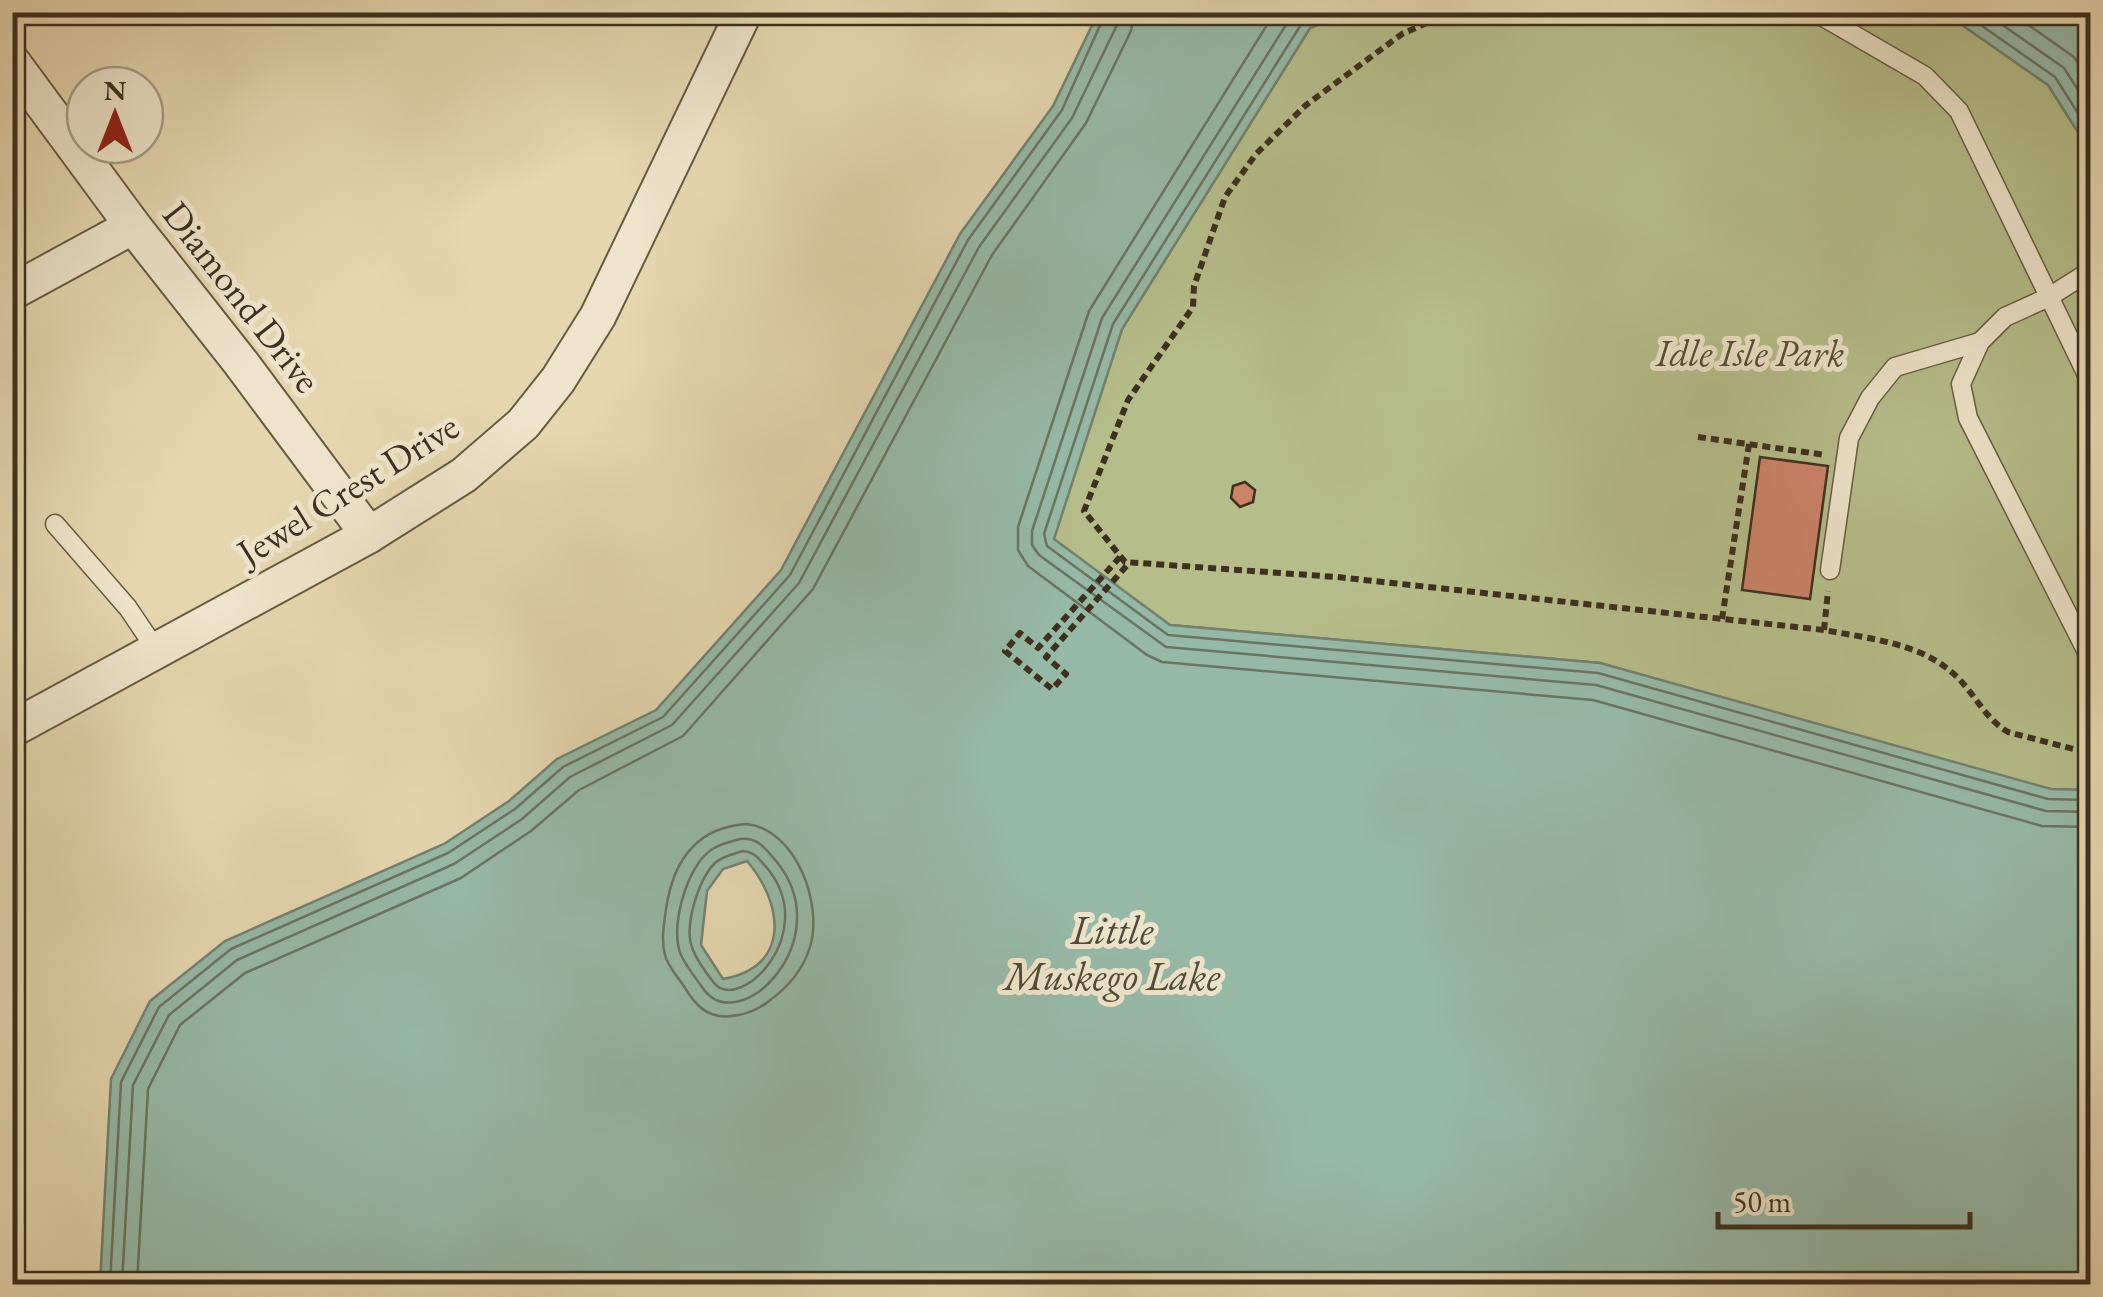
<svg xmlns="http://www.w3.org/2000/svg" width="2103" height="1297" viewBox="0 0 2103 1297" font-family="'EB Garamond',serif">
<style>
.green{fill:#b5bd8a;stroke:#797654;stroke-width:2.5}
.water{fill:#96b9a7;stroke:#728271;stroke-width:2.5;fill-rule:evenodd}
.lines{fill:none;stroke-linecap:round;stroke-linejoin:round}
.shore{stroke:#6a7463;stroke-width:2.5}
.building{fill:#cb8369;stroke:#3d301f;stroke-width:2.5}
.service-casing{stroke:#675a43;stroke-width:21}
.minor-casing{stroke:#675a43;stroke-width:39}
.path{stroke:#3d301f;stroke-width:6;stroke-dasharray:8 5;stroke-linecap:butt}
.service{stroke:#eee4cb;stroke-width:18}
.minor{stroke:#eee4cb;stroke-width:35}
.labels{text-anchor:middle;stroke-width:10;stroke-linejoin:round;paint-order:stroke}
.street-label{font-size:38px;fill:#3d301f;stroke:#eee4cb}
.park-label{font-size:38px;font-style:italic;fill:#554c34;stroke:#eee4cb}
.water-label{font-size:40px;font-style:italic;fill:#4f4b3a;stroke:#eee4cb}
</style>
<rect width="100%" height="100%" fill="#e5d6af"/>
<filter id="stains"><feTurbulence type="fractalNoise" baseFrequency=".002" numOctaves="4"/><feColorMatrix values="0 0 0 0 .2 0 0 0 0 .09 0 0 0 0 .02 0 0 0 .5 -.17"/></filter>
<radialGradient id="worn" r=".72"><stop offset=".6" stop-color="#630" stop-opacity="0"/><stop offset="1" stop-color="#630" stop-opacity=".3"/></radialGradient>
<path class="green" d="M 1344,13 L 1945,13 L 2048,85 L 2090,151 L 2090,790 L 2051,790 L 1600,663 L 1170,625 L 1053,539 L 1122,329 L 1310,28 Z"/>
<g class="water">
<path d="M 1098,13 L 1344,13 L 1310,28 L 1122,329 L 1054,539 L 1170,625 L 1600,663 L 2051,789 L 2090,790 L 2090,1284 L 100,1284 L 111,1079 L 150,1001 L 225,941 L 444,844 L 509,801 L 557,759 L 656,710 L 781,570 L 960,234 L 1053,106 ZM 747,861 C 783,903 792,967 723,979 L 701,945 L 707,891 L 723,869 Z"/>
<path d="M 1945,13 L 2090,13 L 2090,151 L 2048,85 Z"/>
</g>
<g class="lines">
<g class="shore">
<path d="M 1275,12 L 1089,311 L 1018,527 L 1018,550 L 1028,566 L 1147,655 L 1162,662 L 1593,700 L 2042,826 L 2090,827"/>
<path d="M 1294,12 L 1102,318 L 1032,531 L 1032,545 L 1039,555 L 1166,647 L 1596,685 L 2046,811 L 2090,812"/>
<path d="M 1320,12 L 1302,23 L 1113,324 L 1044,534 L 1047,546 L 1168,635 L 1598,673 L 2048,799 L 2084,800"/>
<path d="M 1962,12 L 2055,77 L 2090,132"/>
<path d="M 1984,12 L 2064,68 L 2090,109"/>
<path d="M 2010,12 L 2074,57 L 2090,81"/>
<path d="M 747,824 C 797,830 823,905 810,947 C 803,970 787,988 769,1001 C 756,1012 736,1018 719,1016 C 702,1013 693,1001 685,988 C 678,977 668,967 665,955 C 661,941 664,923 666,909 C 673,862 696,827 747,824 Z"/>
<path d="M 740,839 C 758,837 765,848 776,861 C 841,939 738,1042 702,987 C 695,977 686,966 681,955 C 669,928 687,866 711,850 C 719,844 730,842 740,839 Z"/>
<path d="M 743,851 C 755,852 759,859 767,868 C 821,933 740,1014 714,983 C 707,974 697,960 693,950 C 683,928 698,880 715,863 C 722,856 734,854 743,851 Z"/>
<path d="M 110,1284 L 121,1082 L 159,1007 L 231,949 L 448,853 L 515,809 L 563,767 L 663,717 L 790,575 L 968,240 L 1062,110 L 1106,12"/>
<path d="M 122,1284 L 133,1085 L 169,1015 L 237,960 L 454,864 L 522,819 L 570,777 L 672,725 L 799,583 L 979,247 L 1072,118 L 1117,25 L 1119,12"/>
<path d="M 137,1284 L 148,1089 L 180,1025 L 245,973 L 461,878 L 531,831 L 579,790 L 683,736 L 813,589 L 992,255 L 1086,123 L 1131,31 L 1134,12"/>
</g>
</g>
<g class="building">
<path d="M 1760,457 L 1828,466 L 1810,599 L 1742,590 Z"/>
<path d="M 1245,482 L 1255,490 L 1253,502 L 1240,507 L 1231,498 L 1233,486 Z"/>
</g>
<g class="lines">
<defs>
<g id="service">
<path d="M 1810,12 L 1825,18 L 1925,76 L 1959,111 L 2090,381"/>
<path d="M 2090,271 L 2049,297 L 2005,317 L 1980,342 L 1961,384 L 1968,418 L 2090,658"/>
<path d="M 55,524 L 128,608 L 157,651"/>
<path d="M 1830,570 L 1849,438 L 1870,398 L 1895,367 L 1980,342"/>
<path d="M 2089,790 L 2090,779"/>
</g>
<g id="minor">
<path d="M 12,62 L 133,226 L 241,363 L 369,535"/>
<path d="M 12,292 L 133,226"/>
<path d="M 12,729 L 369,535 L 464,475 L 523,424 L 558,380 L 598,316 L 744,12"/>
</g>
</defs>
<use href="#service" class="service-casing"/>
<use href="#minor" class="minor-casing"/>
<g class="path">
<path d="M 1451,12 L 1402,34 L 1306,105 L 1256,154 L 1225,197 L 1194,286 L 1193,307 L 1128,400 L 1084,511 L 1125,562 L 1337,577 L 1824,630 C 1871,639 1925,643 1960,680 C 1976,697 1987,720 2008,732 L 2089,753"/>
<path d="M 1698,437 L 1826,455"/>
<path d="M 1120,557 L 1038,648 L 1020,633 L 1005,651 L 1052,689 L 1066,674 L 1046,657 L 1129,563"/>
<path d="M 1722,619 L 1749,444"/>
<path d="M 1824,630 L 1828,591"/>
</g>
<use href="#service" class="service"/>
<use href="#minor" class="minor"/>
</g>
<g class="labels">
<g class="street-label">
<text transform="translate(242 297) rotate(52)" y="13">Diamond Drive</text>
<text transform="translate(348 489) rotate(-32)" y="13">Jewel Crest Drive</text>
</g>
<g class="park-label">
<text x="1750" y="366">Idle Isle Park</text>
</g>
<g class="water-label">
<text x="1112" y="944">Little<tspan x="1112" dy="46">Muskego Lake</tspan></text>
</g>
</g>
<rect width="2103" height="1297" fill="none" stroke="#e5d6af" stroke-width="50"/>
<rect x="15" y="15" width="2073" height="1267" fill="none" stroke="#3d301f" stroke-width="5"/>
<rect x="25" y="25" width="2053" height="1247" fill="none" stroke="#3d301f" stroke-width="2.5"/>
<g transform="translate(115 115)"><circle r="48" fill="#eee4cb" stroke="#a79c86" stroke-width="2.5"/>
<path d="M0-8L18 38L0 25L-18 38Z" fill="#8f2418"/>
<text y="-15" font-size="28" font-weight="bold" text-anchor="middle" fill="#3d301f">N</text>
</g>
<path d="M1718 1212v15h252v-15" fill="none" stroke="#3d301f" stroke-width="5"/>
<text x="1733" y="1212" font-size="30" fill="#3d301f" stroke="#eee4cb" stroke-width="8" paint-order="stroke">50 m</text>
<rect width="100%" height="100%" filter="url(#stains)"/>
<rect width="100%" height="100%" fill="url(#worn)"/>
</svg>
